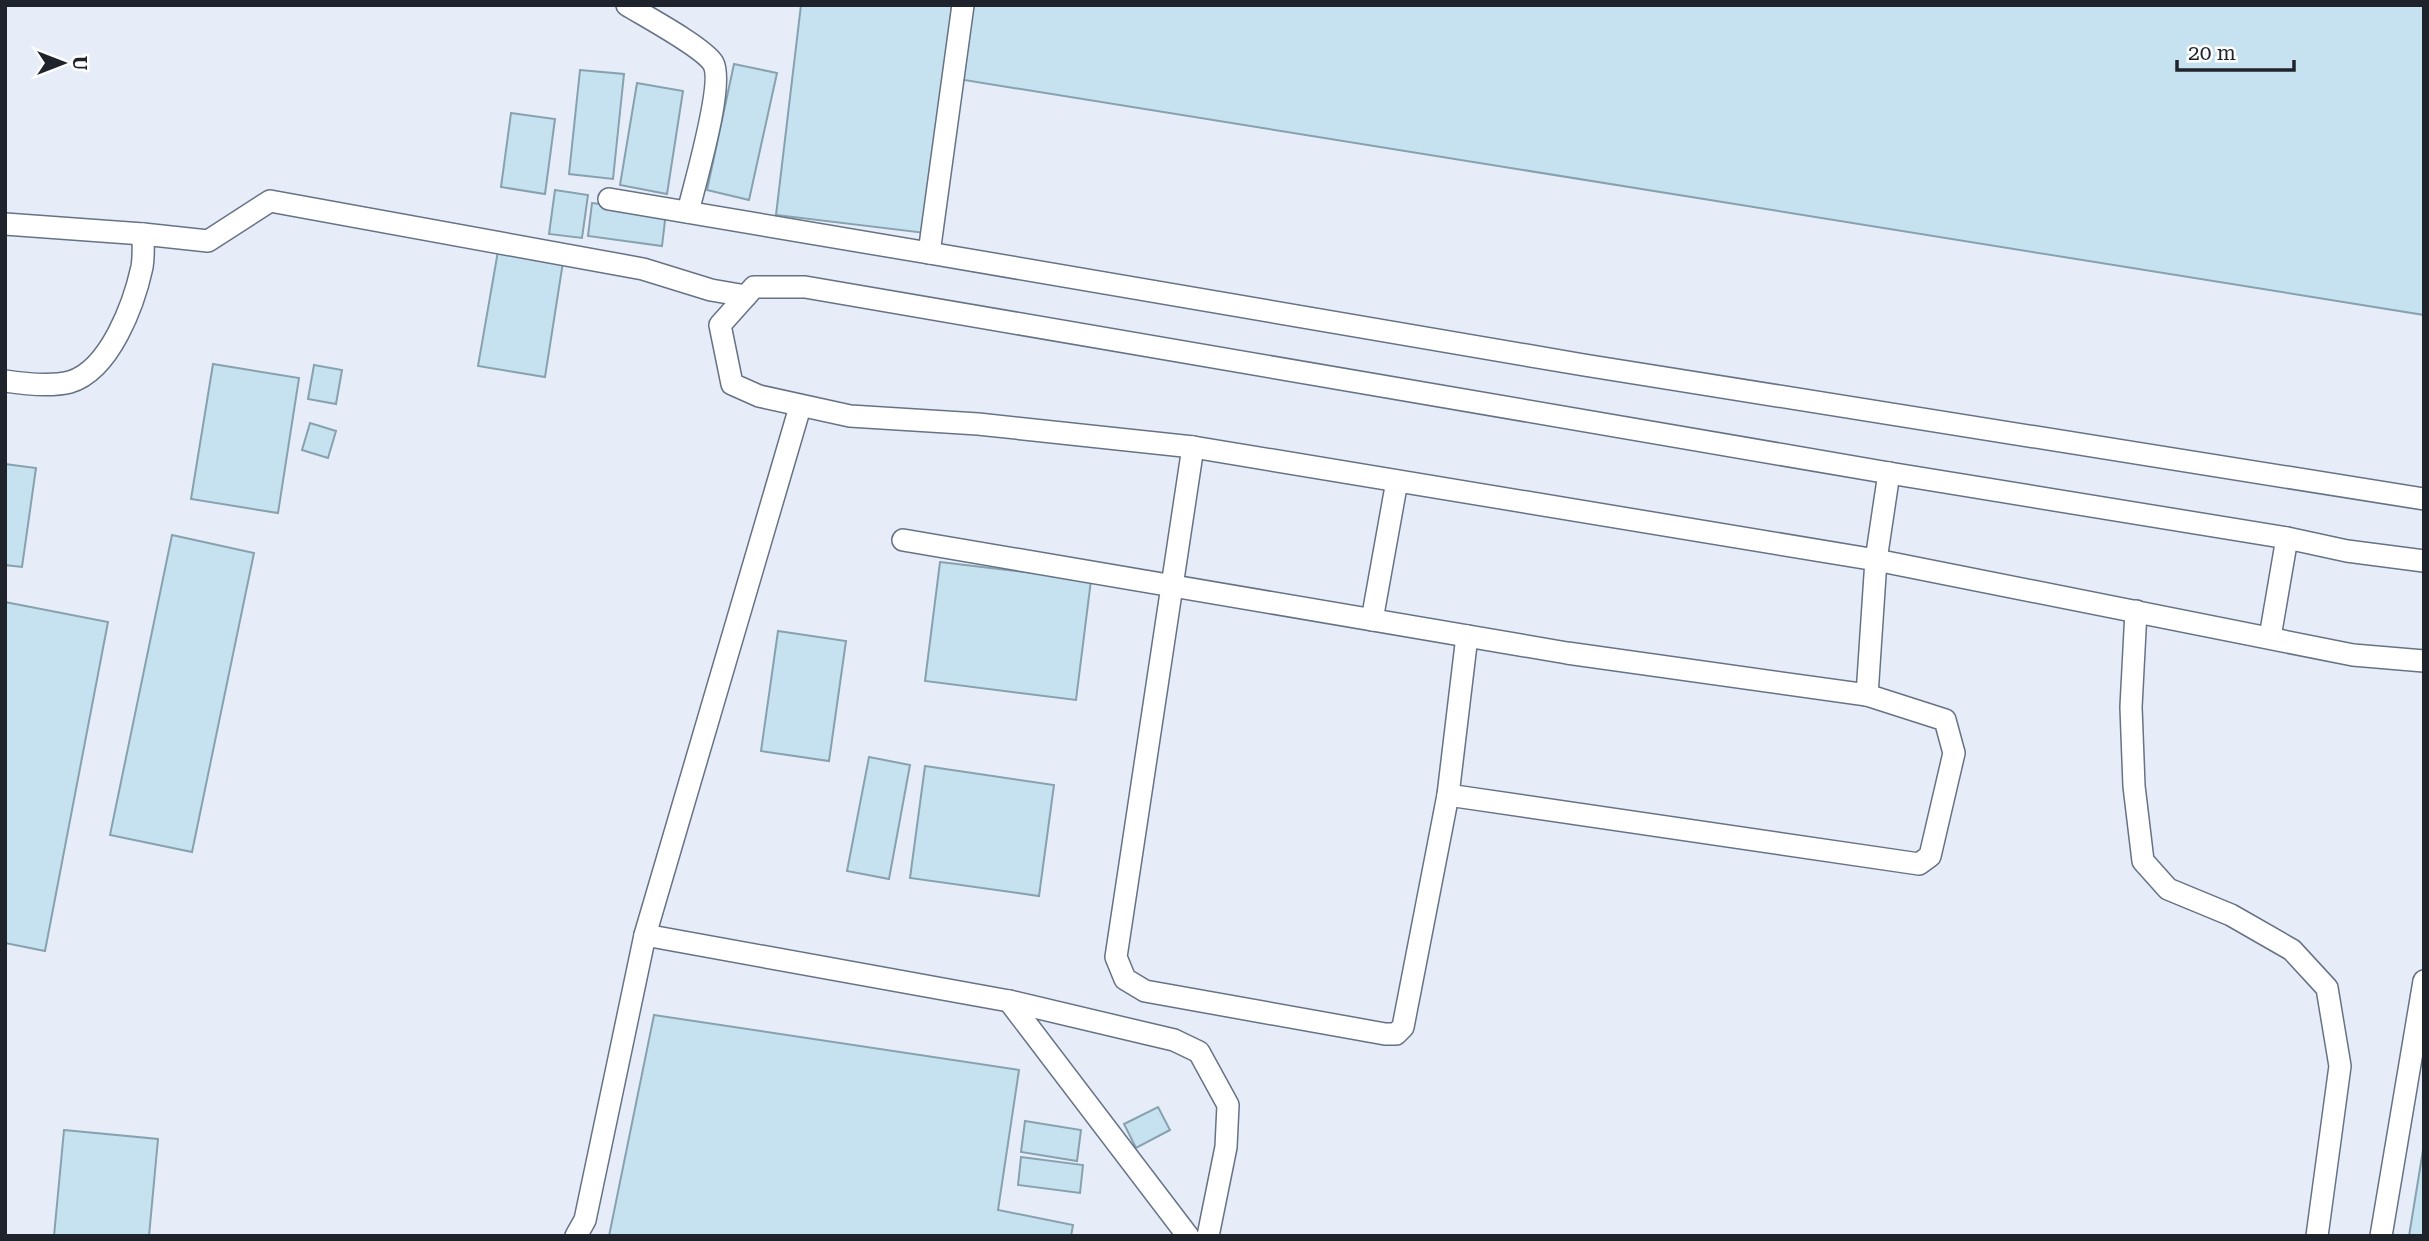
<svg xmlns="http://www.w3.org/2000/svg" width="2429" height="1241" viewBox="0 0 2429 1241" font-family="'Roboto Serif',serif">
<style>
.built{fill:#e6edf9}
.building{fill:#c6e1ef;stroke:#87a1ae;stroke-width:2}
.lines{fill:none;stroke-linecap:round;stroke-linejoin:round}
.lane-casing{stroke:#667286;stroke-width:24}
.lane{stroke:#fff;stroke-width:21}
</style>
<rect width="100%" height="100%" fill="#f7faff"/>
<rect class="built" x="5" y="5" width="2419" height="1231"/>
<g class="building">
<path d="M 801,5 L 952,5 L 925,233 L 776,215 Z"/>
<path d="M 970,5 L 2424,5 L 2424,315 L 958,79 Z"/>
<path d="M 734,64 L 777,73 L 749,200 L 707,190 Z"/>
<path d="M 580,70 L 624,74 L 613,179 L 569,174 Z"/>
<path d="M 637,83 L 683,91 L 667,194 L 620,185 Z"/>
<path d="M 511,113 L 555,119 L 545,194 L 501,187 Z"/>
<path d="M 555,190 L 588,195 L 582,238 L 549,234 Z"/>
<path d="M 592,203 L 666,212 L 662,246 L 588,236 Z"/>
<path d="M 498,251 L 563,262 L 545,377 L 478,366 Z"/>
<path d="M 213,364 L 299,378 L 278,513 L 191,499 Z"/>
<path d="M 314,365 L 342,370 L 336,404 L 308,399 Z"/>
<path d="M 310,423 L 336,431 L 328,458 L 302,450 Z"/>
<path d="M 5,464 L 36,468 L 22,567 L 5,565 Z"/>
<path d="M 172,535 L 254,553 L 192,852 L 110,835 Z"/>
<path d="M 940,562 L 1091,580 L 1076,700 L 925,681 Z"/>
<path d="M 5,602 L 108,622 L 45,951 L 5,943 Z"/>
<path d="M 778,631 L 846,641 L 829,761 L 761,751 Z"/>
<path d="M 869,757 L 910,765 L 889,879 L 847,871 Z"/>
<path d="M 925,766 L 1054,785 L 1039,896 L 910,878 Z"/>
<path d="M 654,1015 L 1019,1070 L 998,1210 L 1073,1225 L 1071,1236 L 609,1236 Z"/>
<path d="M 1158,1107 L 1170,1130 L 1136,1148 L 1124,1124 Z"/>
<path d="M 1025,1121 L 1081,1130 L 1077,1161 L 1021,1152 Z"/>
<path d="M 64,1130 L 158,1139 L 149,1236 L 54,1236 Z"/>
<path d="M 2424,1144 L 2424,1236 L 2409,1236 Z"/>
<path d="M 1021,1157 L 1083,1165 L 1080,1193 L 1018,1185 Z"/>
</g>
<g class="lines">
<defs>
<g id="lane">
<path d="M 627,5 C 645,16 703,47 713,63 C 725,83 694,186 688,212"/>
<path d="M 963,5 L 929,253 L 1584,365 L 2424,499"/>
<path d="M 609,199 L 929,253"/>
<path d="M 5,224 L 143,234"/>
<path d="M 5,381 C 25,384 50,387 70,382 C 110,370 134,304 142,267 C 144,256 143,245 143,234 L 208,241 L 270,201 L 643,269 L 711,290 L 746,296"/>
<path d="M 1193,447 L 1116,957 L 1125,979 L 1145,991 L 1385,1034 L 1396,1034 L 1403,1027 L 1448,795 L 1467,636"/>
<path d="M 903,540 L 1567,653 L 1867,695 L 1945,720 L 1954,753 L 1930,856 L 1919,864 L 1448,795"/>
<path d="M 2424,561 L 2347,551 L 2287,538 L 1889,473 L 805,287 L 754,287 L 720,325 L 732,384 L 759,396 L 850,416 L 978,424 L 1193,447 L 1876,560 L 2353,655 L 2424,661"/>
<path d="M 2136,611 L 2131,707 L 2134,786 L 2143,861 L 2168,889 L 2231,915 L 2292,950 L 2327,988 L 2340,1066 L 2317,1236"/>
<path d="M 1372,620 L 1397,481"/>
<path d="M 2270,637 L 2287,538"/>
<path d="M 1867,695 L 1876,560 L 1889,473"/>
<path d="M 645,935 L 1009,1001 L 1174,1040 L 1199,1052 L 1228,1105 L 1226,1147 L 1208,1236"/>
<path d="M 1009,1001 L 1188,1236"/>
<path d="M 576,1236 L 585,1220 L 645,935 L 800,407"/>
<path d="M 2381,1236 L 2424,981"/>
</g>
</defs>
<use href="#lane" class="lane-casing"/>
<use href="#lane" class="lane"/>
</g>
<rect width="2429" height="1241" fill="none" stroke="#1f242c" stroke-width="14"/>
<g transform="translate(63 63) rotate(90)" stroke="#ffffff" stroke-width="5" paint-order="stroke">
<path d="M0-5L12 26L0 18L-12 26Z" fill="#1f242c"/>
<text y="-10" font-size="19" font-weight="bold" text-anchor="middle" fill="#1f242c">U</text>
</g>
<path d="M2177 60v10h117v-10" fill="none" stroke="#1f242c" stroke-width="3.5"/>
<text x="2188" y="60" font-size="21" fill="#1f242c" stroke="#ffffff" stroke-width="5" paint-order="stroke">20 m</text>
</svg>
